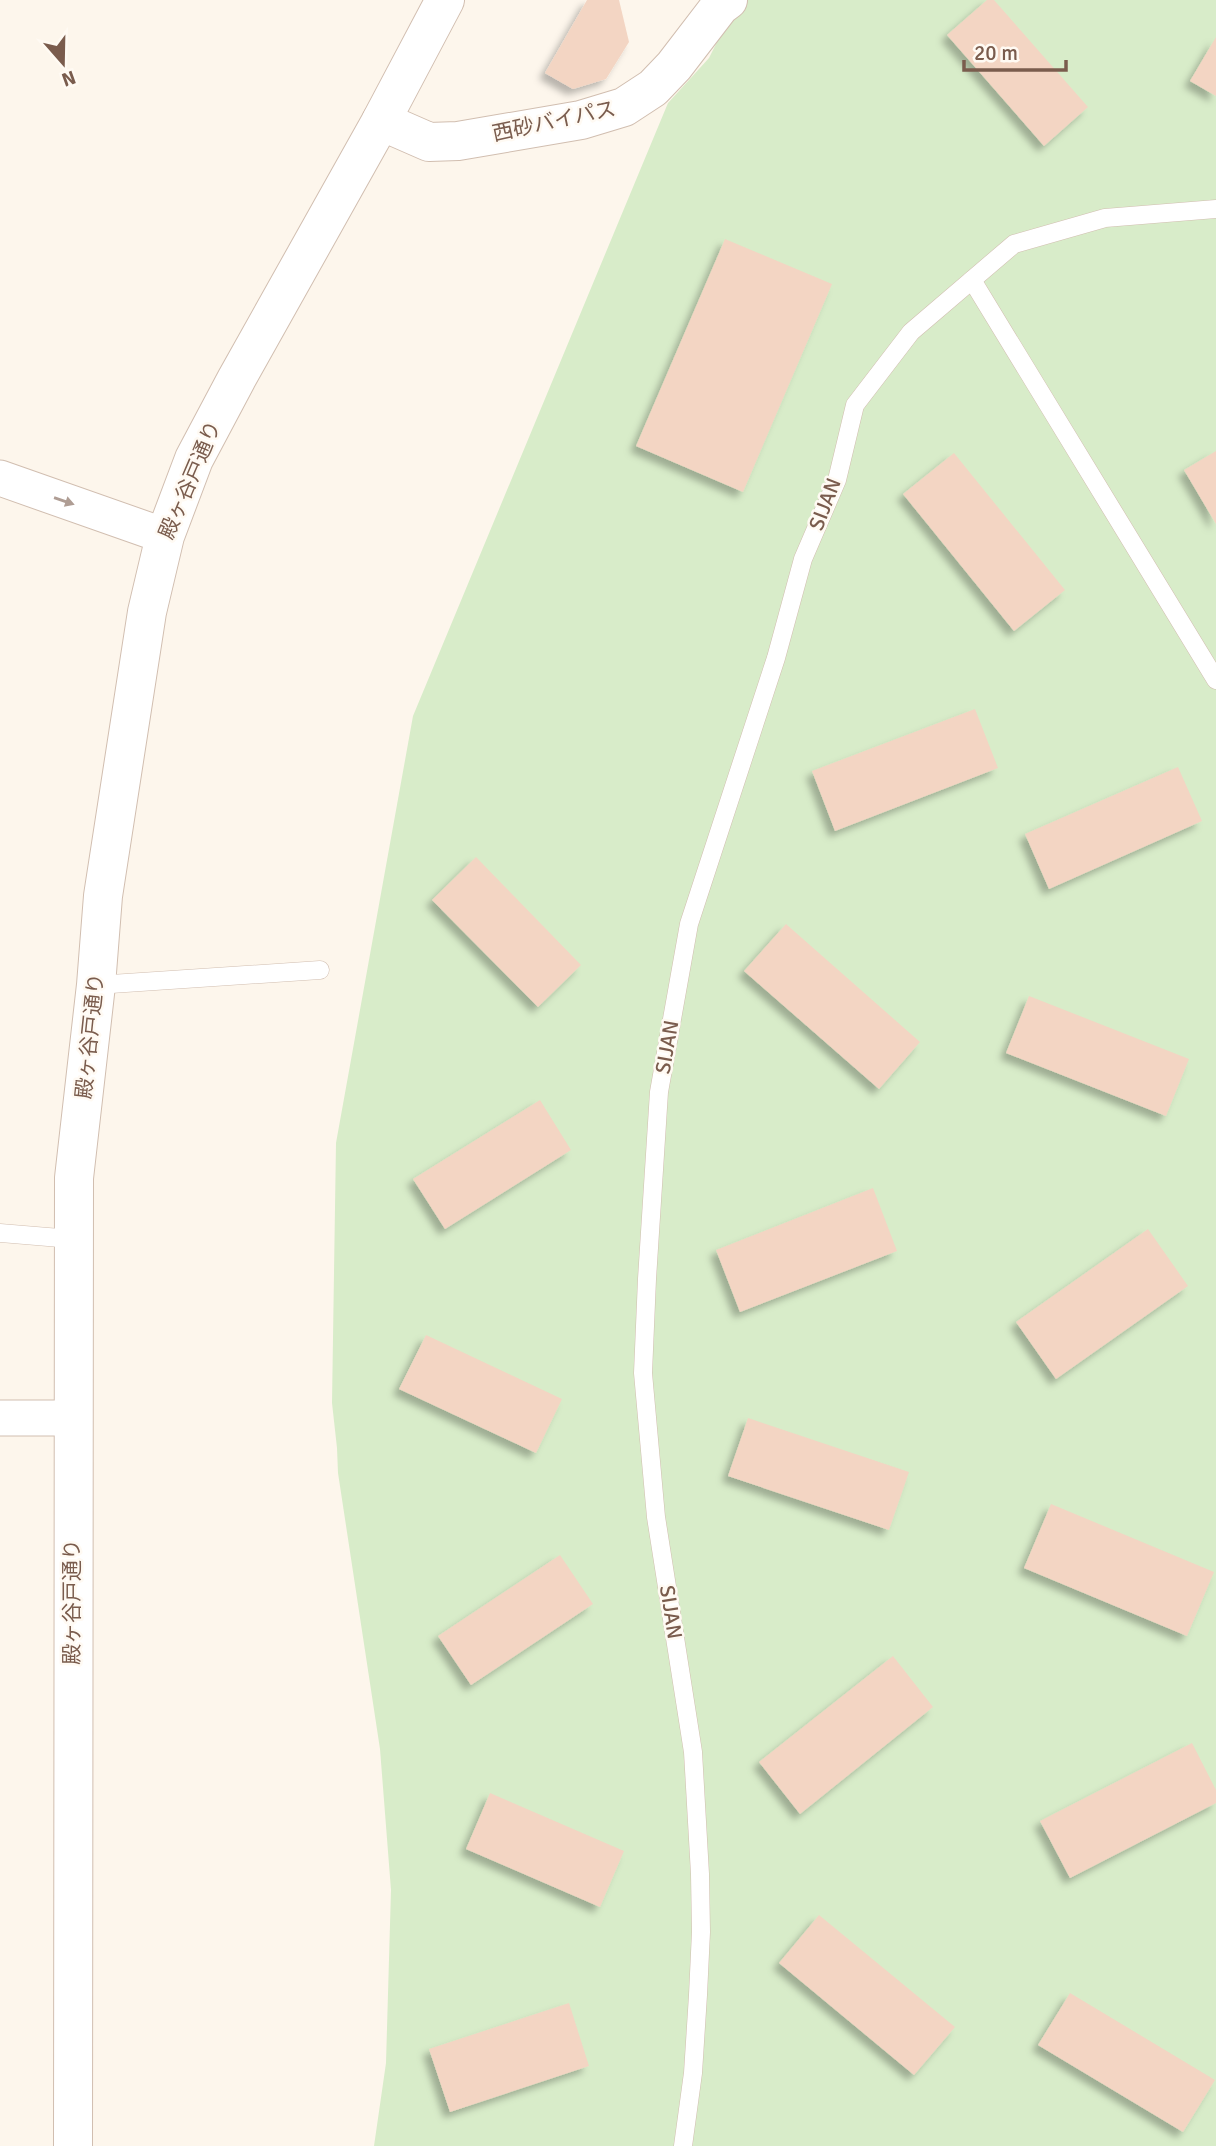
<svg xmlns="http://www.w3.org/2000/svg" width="1216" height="2146" viewBox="0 0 1216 2146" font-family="Signika,'Noto Sans JP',sans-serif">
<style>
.green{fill:#d8ecc9}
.building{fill:#f3d5c3;filter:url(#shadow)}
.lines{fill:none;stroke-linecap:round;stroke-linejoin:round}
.service-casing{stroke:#d1beb0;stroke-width:19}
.minor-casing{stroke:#d1beb0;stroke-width:37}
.tertiary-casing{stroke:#d1beb0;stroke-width:40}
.service{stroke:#fff;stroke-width:18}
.minor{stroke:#fff;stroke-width:35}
.tertiary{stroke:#fff;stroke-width:38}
.oneway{fill:#af9d94}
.labels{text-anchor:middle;stroke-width:5;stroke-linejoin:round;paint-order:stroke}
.street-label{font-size:21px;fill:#7a5c4d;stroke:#fffaf3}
</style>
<defs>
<filter id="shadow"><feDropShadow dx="-6" dy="6" stdDeviation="3.5" flood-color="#0004"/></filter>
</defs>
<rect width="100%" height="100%" fill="#fdf6ec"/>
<path class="green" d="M 738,0 L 1216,0 L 1216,2146 L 374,2146 L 386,2063 L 391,1890 L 380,1749 L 338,1473 L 337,1448 L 332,1403 L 336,1143 L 413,716 L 668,103 L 709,58 Z"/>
<g class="building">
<path d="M 587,0 L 619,0 L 629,42 L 606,79 L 573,89 L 545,73 Z"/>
<path d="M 987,0 L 994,0 L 1088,107 L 1044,146 L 947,35 Z"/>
<path d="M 1216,37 L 1216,96 L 1190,81 Z"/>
<path d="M 725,239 L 832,284 L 743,492 L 636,446 Z"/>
<path d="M 1216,451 L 1216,524 L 1184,470 Z"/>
<path d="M 954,453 L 1065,590 L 1014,631 L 903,494 Z"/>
<path d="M 975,709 L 998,768 L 835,831 L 812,771 Z"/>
<path d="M 1178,767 L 1202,821 L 1049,889 L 1025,834 Z"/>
<path d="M 476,857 L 581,965 L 538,1007 L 432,900 Z"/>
<path d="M 786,924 L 920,1042 L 879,1089 L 744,971 Z"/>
<path d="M 1029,996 L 1189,1059 L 1166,1116 L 1006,1053 Z"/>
<path d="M 540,1100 L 571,1150 L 445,1229 L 413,1179 Z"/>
<path d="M 873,1188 L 897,1251 L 740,1312 L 716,1250 Z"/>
<path d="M 1148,1229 L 1188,1286 L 1056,1379 L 1016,1322 Z"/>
<path d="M 426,1335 L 562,1399 L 536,1453 L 399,1389 Z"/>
<path d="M 748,1418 L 909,1472 L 889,1530 L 728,1476 Z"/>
<path d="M 1051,1504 L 1214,1572 L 1187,1636 L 1024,1568 Z"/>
<path d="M 560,1555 L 593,1604 L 471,1685 L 438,1636 Z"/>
<path d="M 893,1656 L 933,1707 L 800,1814 L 759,1762 Z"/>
<path d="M 1192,1743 L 1216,1790 L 1216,1803 L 1070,1878 L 1040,1821 Z"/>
<path d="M 490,1793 L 624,1851 L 600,1907 L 466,1849 Z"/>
<path d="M 819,1915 L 955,2027 L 914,2075 L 779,1963 Z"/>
<path d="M 1070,1993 L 1215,2080 L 1183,2132 L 1038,2045 Z"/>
<path d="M 569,2003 L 589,2066 L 450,2112 L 429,2049 Z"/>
</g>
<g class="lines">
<defs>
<g id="service">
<path d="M 972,280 L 1216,680"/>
<path d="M 96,985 L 320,970"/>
<path d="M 0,1233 L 72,1239"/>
<path d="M 683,2146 L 693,2073 L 698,1995 L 701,1932 L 700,1874 L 693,1752 L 656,1517 L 643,1373 L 647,1279 L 659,1092 L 689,924 L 776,658 L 803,559 L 837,480 L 855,405 L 911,332 L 1014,244 L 1105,218 L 1216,209"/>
</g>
<g id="minor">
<path d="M 0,478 L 165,536"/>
<path d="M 0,1418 L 72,1418"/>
</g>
<g id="tertiary">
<path d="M 381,121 L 429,142 L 458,141 L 581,120 L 624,107 L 653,88 L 674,66 L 720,6 L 728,0"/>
<path d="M 73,2146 L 74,1178 L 96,985 L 103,896 L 147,612 L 165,536 L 194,459 L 237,378 L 381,121 L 445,0"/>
</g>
</defs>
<use href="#service" class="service-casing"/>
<use href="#minor" class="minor-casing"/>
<use href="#tertiary" class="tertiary-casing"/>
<use href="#service" class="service"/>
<use href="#minor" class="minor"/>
<use href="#tertiary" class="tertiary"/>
</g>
<defs><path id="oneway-solid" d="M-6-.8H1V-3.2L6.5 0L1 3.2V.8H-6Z" transform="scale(1.75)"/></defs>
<use class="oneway" href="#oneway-solid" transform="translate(64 501) rotate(19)"/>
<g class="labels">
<g class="street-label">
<text transform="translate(554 121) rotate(-12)" y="7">西砂バイパス</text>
<text transform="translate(190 480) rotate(-67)" y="7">殿ヶ谷戸通り</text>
<text transform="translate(825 504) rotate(-69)" y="7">SIJAN</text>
<text transform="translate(90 1036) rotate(-84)" y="7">殿ヶ谷戸通り</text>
<text transform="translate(667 1047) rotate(-80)" y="7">SIJAN</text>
<text transform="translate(72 1602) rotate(-90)" y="7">殿ヶ谷戸通り</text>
<text transform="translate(671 1612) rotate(81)" y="7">SIJAN</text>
</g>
</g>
<g transform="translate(63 63) rotate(160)" stroke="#fffaf3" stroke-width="5" paint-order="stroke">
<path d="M0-5L12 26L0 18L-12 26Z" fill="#7a5c4d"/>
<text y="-10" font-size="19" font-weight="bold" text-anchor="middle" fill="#7a5c4d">N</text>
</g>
<path d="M964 60v10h102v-10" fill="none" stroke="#7a5c4d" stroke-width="3.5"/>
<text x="974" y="60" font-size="21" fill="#7a5c4d" stroke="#fffaf3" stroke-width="5" paint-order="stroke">20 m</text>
</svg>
